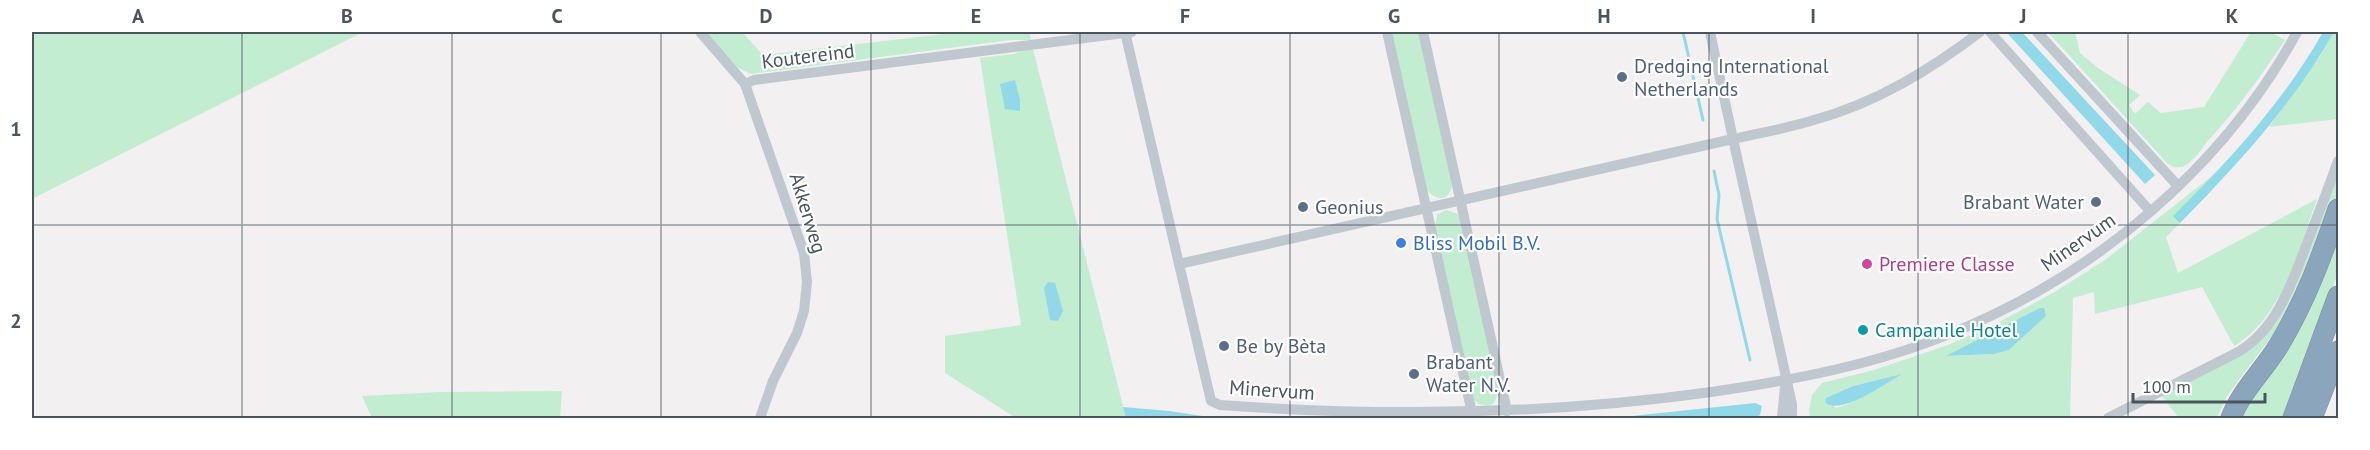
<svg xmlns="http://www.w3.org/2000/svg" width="2370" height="450" viewBox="0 0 2370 450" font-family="'PT Sans',sans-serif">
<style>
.green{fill:#c2edd1;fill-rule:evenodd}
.water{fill:#91d9e8}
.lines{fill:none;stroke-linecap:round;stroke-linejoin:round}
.stream{stroke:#91d9e8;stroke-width:3}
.highway-casing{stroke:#7690a8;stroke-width:21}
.street{stroke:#bfc8ce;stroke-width:10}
.highway{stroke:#8ba5bc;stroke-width:20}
.grid{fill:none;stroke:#49545d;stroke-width:1.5;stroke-opacity:0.55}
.service-dot{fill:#5c6f8a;stroke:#fff;stroke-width:2}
.shop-dot{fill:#3f7fe0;stroke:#fff;stroke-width:2}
.hotel-dot{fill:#d1479c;stroke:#fff;stroke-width:2}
.culture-dot{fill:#0f9aa8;stroke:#fff;stroke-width:2}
.labels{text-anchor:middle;stroke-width:4.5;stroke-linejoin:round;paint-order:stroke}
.street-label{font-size:20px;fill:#49545d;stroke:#fff}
.service-label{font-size:20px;fill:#4e5e75;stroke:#fff;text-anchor:start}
.shop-label{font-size:20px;fill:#366cbe;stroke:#fff;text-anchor:start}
.hotel-label{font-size:20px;fill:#b23c85;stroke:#fff;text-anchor:start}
.culture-label{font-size:20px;fill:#0d838f;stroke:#fff;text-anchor:start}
.neatline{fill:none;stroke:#49545d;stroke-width:2}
.grid-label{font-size:20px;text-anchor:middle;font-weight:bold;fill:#49545d}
</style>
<rect width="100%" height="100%" fill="#f2f0f0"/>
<g class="green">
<path d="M 32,32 L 363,32 L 32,199 Z"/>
<path d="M 705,32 L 742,32 L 763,55 L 962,32 L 1029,32 L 1031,40 L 1010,40 L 751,74 L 737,67 Z"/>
<path d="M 1391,32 L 1419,32 L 1452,186 C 1448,204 1433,200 1425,187 Z"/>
<path d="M 2048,32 L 2075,32 L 2080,53 L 2098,68 L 2140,95 L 2129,105 L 2135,114 L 2148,102 L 2161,113 L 2204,107 L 2251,32 L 2270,32 L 2285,40 C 2261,76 2236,111 2206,143 C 2200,151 2193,162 2184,166 C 2177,169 2172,167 2167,163 Z"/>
<path d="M 2334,32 L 2338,32 L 2338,119 L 2269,127 L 2320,56 Z"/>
<path d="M 1025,49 L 1033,49 L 1126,418 L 1016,418 L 945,373 L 945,336 L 1021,325 L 980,58 L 1014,54 Z"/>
<path d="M 2338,169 L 2338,201 L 2311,273 L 2274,333 L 2227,396 L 2217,418 L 2179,418 L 2161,395 L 2259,341 Z"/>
<path d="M 2217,172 L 2174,216 L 2180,223 L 2166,237 L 2178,273 L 2317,199 C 2299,249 2282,318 2234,346 L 2202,287 L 2095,314 L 2094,292 L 2073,298 L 2070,418 L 1810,418 L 1809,410 L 1812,395 L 1822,383 L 1874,370 L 1948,345 L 2001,321 L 2053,293 L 2105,260 ZM 2040,308 L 2046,316 L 2009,350 L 1994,354 L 1948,356 ZM 1898,375 L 1848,404 L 1836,408 L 1826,398 L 1853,386 Z"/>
<path d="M 1446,210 L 1458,214 L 1498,393 L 1494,403 L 1489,406 L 1479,404 L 1474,400 L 1435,230 L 1437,215 Z"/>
<path d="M 2338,225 L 2338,273 L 2284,418 L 2233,418 Z"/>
<path d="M 562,391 L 560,418 L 372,418 L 362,396 L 440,392 Z"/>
</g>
<g class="water">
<path d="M 2011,32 L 2022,32 L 2155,175 L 2145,184 L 2008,34 Z"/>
<path d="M 2323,32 L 2334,32 C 2293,104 2238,164 2180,223 L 2173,216 C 2230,160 2284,101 2323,32 Z"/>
<path d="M 1015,80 L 1020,100 L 1020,111 L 1005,109 L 1000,84 Z"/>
<path d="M 1048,282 L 1055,283 L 1063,311 L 1058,321 L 1050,320 L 1044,288 Z"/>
<path d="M 2040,308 L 2044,308 L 2046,316 L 2009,350 L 1994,354 L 1946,356 Z"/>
<path d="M 1902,374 C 1886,383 1839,417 1825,402 L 1826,398 L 1853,386 Z"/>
<path d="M 1755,403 L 1762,406 L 1760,415 L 1754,418 L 1613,418 Z"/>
<path d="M 1123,407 L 1169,411 L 1216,418 L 1126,418 Z"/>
</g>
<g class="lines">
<g class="stream">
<path d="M 1683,32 L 1703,120"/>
<path d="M 1714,171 L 1719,195 L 1717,219 L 1750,360"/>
</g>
<defs>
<g id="highway">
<path d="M 2231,418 C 2241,391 2264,370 2279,345 C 2305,302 2322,256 2338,209"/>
<path d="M 2293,418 L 2338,296"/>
<path d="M 2312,418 L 2338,351"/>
</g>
</defs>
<use href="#highway" class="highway-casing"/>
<g class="street">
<path d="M 700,32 L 745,84 L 804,253 L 807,282 L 804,311 L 797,333 L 773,381 L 760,418"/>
<path d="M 1125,32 L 1179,264"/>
<path d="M 1387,32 L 1472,413"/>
<path d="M 1423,32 L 1507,411"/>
<path d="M 1710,32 L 1733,139 L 1179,264 L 1211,401 L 1220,405 C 1385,417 1547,415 1711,392 C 1793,380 1875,365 1952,333 C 2095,275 2223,168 2297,32"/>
<path d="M 1990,32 L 2150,211"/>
<path d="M 2037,32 L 2178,186"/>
<path d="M 745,84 L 754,80 L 1132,32"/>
<path d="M 1782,418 L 1785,387"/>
<path d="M 1792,418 L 1792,404 L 1733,139 C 1760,133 1788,128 1814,120 C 1876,103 1930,70 1980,32"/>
<path d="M 2108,418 L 2238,352 C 2279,328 2294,277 2310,235 C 2320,210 2329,186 2338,161"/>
</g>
<use href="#highway" class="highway"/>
</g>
<path class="grid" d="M 242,32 L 242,418M 452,32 L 452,418M 661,32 L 661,418M 871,32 L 871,418M 1080,32 L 1080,418M 1290,32 L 1290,418M 1499,32 L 1499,418M 1709,32 L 1709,418M 1918,32 L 1918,418M 2128,32 L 2128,418M 32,225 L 2338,225"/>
<g class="service-dot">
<circle cx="1622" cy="77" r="6"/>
<circle cx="2096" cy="202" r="6"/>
<circle cx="1303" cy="207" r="6"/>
<circle cx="1224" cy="346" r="6"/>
<circle cx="1414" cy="374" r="6"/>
</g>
<circle class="shop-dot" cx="1401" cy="243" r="6"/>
<circle class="hotel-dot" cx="1867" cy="264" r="6"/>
<circle class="culture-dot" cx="1863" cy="330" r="6"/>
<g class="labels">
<g class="street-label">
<text transform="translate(808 56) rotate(-7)" y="7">Koutereind</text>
<text transform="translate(808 213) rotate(73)" y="7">Akkerweg</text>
<text transform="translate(2078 242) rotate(-35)" y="7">Minervum</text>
<text transform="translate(1272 390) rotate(4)" y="7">Minervum</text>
</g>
<g class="service-label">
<text x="1634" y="73">Dredging International<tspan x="1634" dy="23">Netherlands</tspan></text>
<text x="2084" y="209" text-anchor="end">Brabant Water</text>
<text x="1315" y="214">Geonius</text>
<text x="1236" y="353">Be by Bèta</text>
<text x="1426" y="369">Brabant<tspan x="1426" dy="23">Water N.V.</tspan></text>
</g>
<g class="shop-label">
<text x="1413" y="250">Bliss Mobil B.V.</text>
</g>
<g class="hotel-label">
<text x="1879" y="271">Premiere Classe</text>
</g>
<g class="culture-label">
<text x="1875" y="337">Campanile Hotel</text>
</g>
</g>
<rect width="2370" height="450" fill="none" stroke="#ffffff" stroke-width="66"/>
<path d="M2133 393v9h132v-9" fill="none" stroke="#49545d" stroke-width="3"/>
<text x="2142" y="393" font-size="18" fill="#49545d" stroke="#ffffff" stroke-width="4.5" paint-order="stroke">100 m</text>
<rect x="33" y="33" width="2304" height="384" class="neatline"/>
<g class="grid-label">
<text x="138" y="23">A</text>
<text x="347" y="23">B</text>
<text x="557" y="23">C</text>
<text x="766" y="23">D</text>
<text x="976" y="23">E</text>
<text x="1185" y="23">F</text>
<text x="1394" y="23">G</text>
<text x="1604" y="23">H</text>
<text x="1813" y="23">I</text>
<text x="2023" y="23">J</text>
<text x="2232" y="23">K</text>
<text x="16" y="136">1</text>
<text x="16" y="328">2</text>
</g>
</svg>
